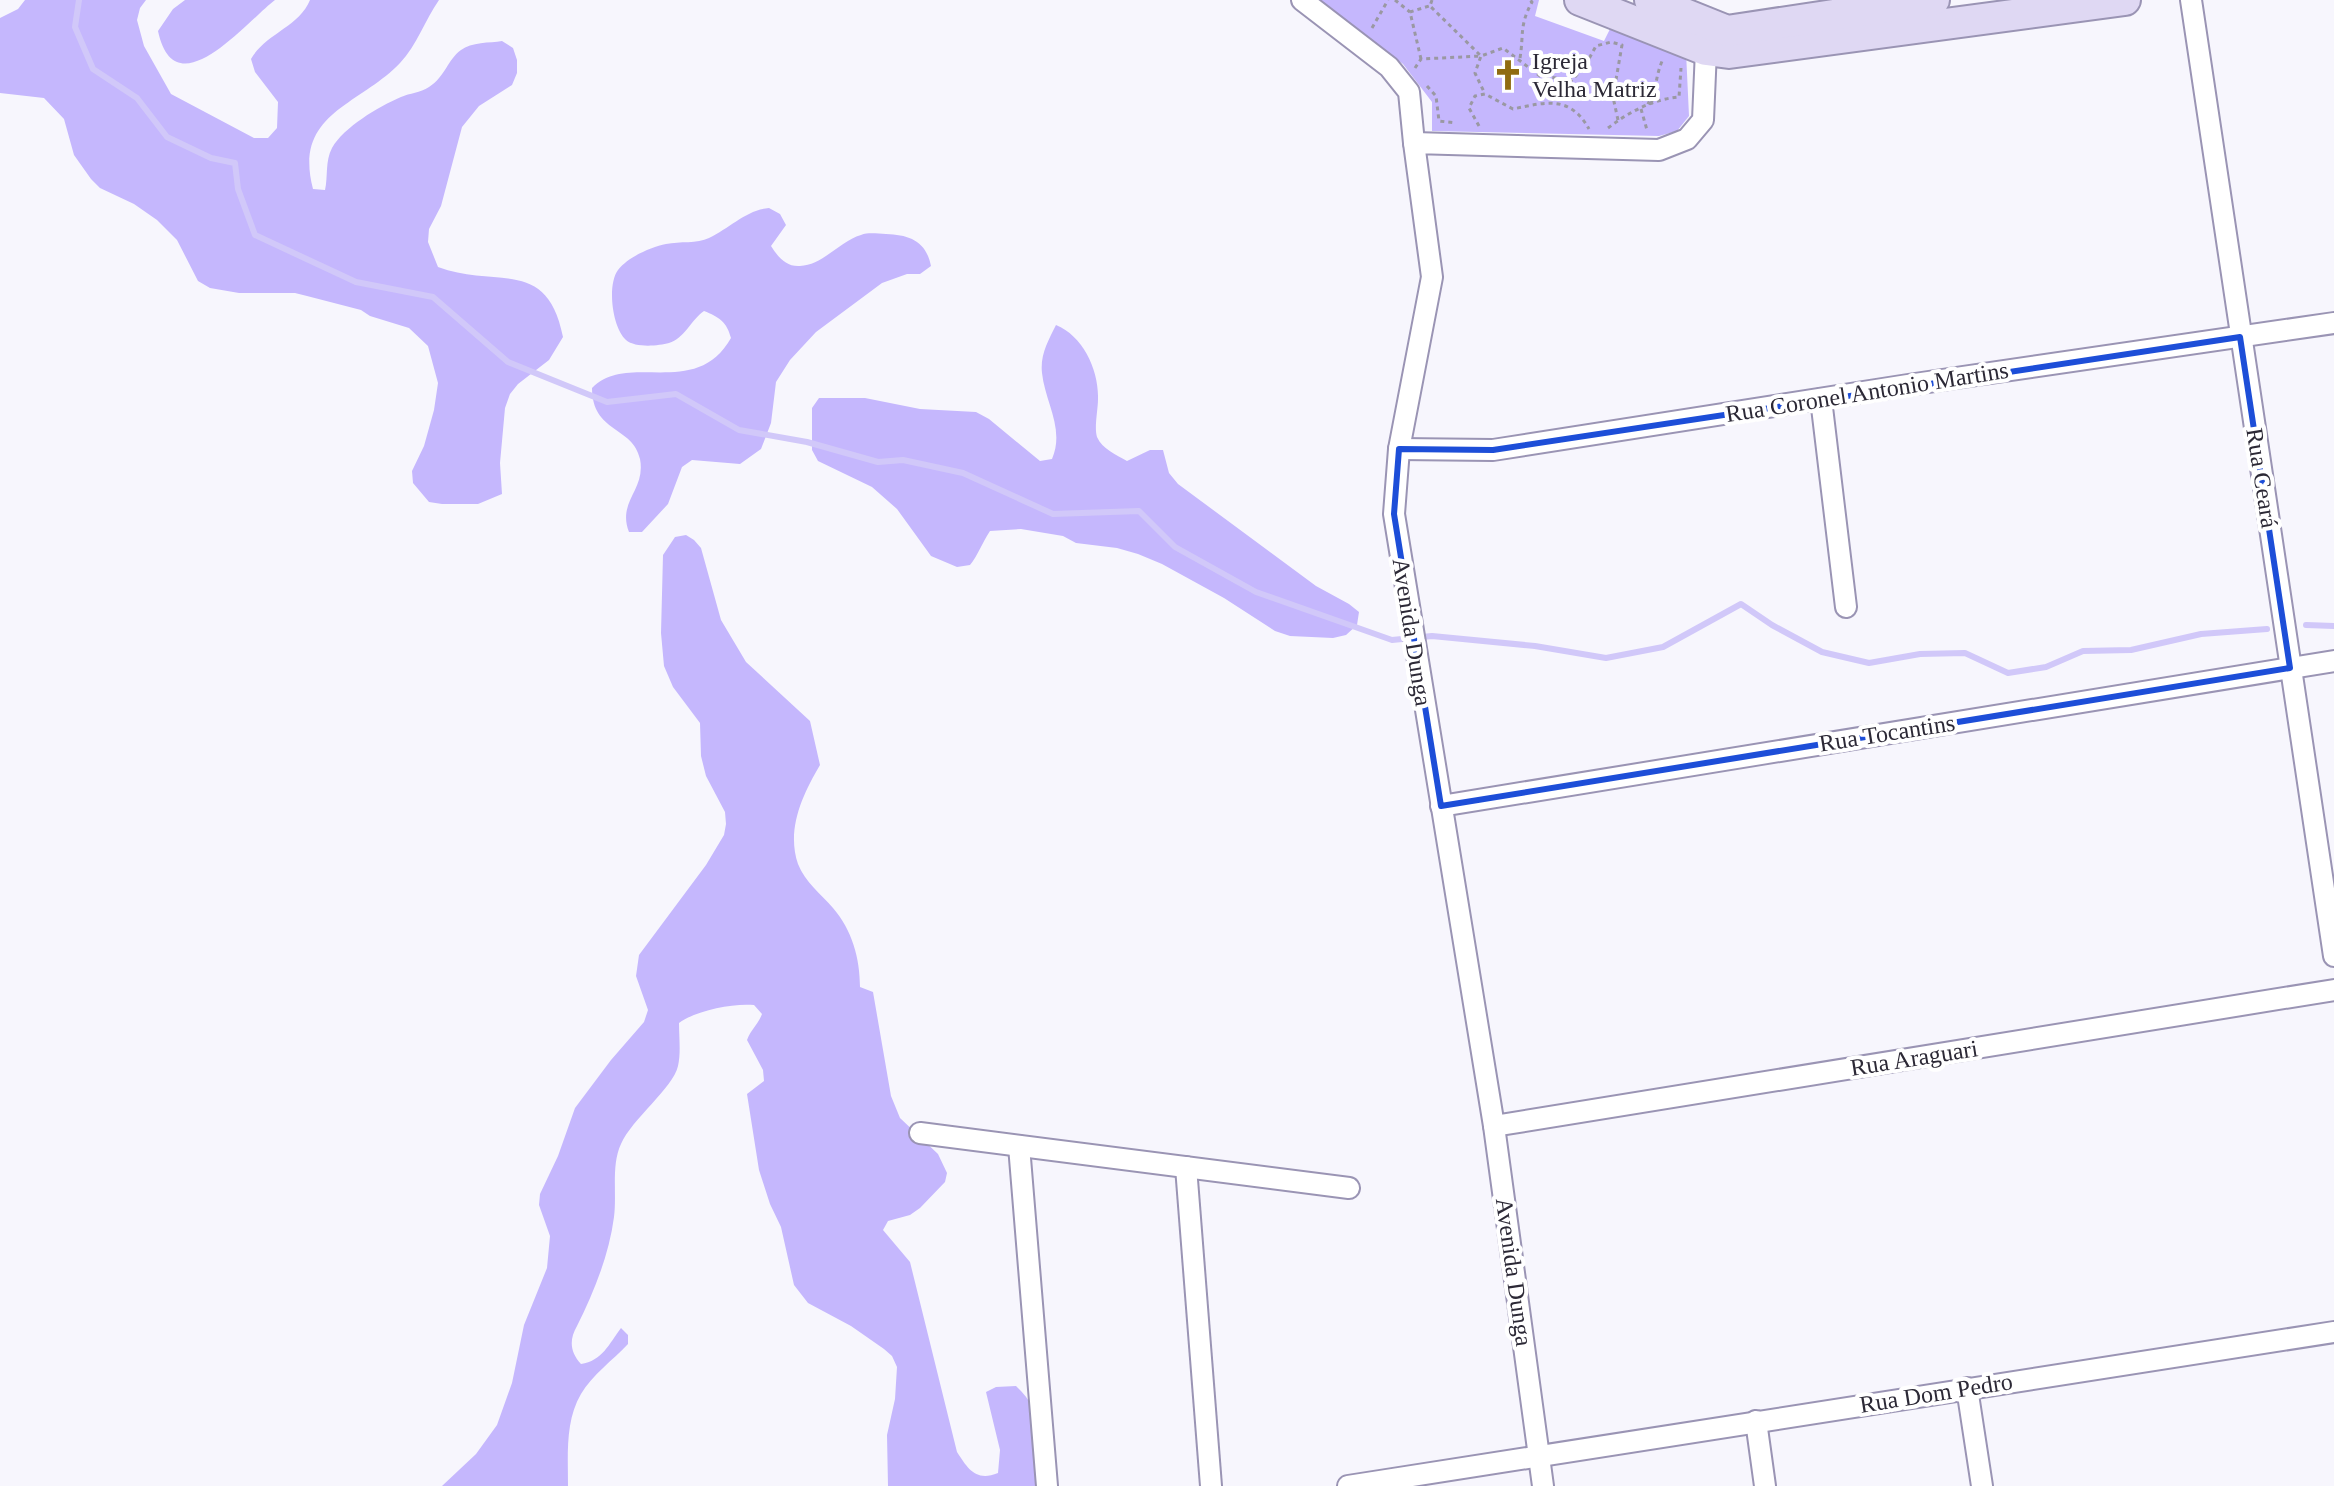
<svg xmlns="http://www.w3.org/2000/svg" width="2334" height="1486" viewBox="0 0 2334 1486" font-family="Georgia,serif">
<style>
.green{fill:#c5b7fd}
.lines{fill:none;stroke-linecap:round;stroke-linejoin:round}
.stream{stroke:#d1c8f9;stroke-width:6}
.street-casing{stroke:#9a94b4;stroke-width:24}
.secondary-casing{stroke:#9a94b4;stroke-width:34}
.path{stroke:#9a98a2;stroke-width:3;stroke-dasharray:4 4;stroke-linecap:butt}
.street{stroke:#fff;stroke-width:20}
.secondary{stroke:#dfd8f3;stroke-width:30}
.marked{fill:none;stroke:#1d4ed8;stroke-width:6;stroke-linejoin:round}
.labels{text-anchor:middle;stroke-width:8;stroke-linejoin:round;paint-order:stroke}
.poi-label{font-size:24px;fill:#2c2936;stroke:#fff;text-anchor:start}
.street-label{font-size:24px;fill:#2c2936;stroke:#fff}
</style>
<rect width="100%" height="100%" fill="#f7f6fd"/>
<g class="green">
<path d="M 25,0 L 146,0 L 140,8 L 137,20 L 144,46 L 171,94 L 254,138 L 268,138 L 277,128 L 278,102 L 255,72 L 251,59 C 265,34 299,27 310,0 L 439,0 C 425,20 417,45 400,63 C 359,106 293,113 313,189 L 325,190 C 328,177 325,161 332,148 C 344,127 378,107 401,97 C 410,93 420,93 429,87 C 445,77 448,59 461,50 C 471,42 490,43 502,41 L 513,48 L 517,60 L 517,73 L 512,85 L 479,106 L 462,127 L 441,206 L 429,229 L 428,242 L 438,267 C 496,289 547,256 563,337 L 549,360 L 518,384 L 510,394 L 505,408 L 500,463 L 502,494 L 478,504 L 442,504 L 429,502 L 413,483 L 412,471 L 424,446 L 434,410 L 438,383 L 428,346 L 409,328 L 370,316 L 361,310 L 307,296 L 295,293 L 239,293 L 210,288 L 198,281 L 177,240 L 157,220 L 134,204 L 100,188 L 91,179 L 74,155 L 64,119 L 44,98 L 0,93 L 0,18 L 18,9 Z"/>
<path d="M 185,0 L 275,0 C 245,23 175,110 158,31 L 173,9 Z"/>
<path d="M 1320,0 L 1539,0 L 1535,16 L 1604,41 L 1612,25 L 1686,52 L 1689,116 L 1677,131 L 1659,136 L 1432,131 L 1432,102 L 1403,64 Z"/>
<path d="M 769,208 L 780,214 L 786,225 L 771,246 C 778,257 786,267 800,266 C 823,265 840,241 861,235 C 869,232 878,234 886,234 C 910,235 926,241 931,266 L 920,274 L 907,274 L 882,283 L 816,332 L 790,360 L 776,382 L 771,423 L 761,449 L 740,464 L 692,460 L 682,467 L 668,504 L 642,532 L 629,532 C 617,501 646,490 640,459 C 633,426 592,433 592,388 C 628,351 696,400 731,338 C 727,322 719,317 704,311 C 691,320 684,339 669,343 C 658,346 635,348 626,340 C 612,327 607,285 618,270 C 628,257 651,247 666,244 C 680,241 697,244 709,238 C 730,228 746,210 769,208 Z"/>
<path d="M 1056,325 C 1083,336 1099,370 1098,399 C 1098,410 1094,427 1097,437 C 1102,449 1117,455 1127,461 L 1150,450 L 1163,450 L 1169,473 L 1178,484 L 1316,586 L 1349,604 L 1359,612 L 1357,625 L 1346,635 L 1333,638 L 1290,636 L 1275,631 L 1224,598 L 1162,564 L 1138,554 L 1117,548 L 1076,543 L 1063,536 L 1021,529 L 990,531 C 982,543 978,555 970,565 L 957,567 L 931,556 L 897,509 L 872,487 L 818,461 L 812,450 L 812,408 L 819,398 L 865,398 L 920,409 L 976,412 L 989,419 L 1040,461 L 1052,459 C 1065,429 1045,402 1042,373 C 1040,355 1048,341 1056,325 Z"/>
<path d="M 686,535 L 694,540 L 701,548 L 721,620 L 746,662 L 810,721 L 820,765 C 803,794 786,829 798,864 C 805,882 821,894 833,908 C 852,930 860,958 860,987 L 873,992 L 891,1096 L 900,1118 L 938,1154 L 947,1173 L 945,1182 L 920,1208 L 910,1215 L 888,1221 L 883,1230 L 910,1262 L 957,1452 C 968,1469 976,1482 998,1473 L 1000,1450 L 986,1392 L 996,1387 L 1016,1386 C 1046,1413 1042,1449 1045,1486 L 888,1486 L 887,1435 L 895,1399 L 897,1367 L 892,1356 L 884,1349 L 851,1326 L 808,1303 L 794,1285 L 781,1227 L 770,1204 L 759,1170 L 747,1094 L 764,1081 L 763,1070 L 747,1040 C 751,1029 758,1025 762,1014 L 754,1005 C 733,1003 697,1010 679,1023 C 679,1037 681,1053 678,1066 C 673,1088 632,1119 621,1144 C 611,1165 617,1194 614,1217 C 609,1255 594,1292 577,1326 C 569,1340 570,1352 581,1364 C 602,1361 609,1344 621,1328 L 628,1335 L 628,1344 C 613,1360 592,1375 581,1394 C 565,1421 568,1456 568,1486 L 442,1486 L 476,1454 L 497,1425 L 512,1383 L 524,1325 L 547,1268 L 550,1236 L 539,1205 L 540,1194 L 558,1156 L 575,1108 L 611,1060 L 644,1022 L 648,1010 L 636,976 L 639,955 L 706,865 L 724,835 L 726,824 L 725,812 L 706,776 L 701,756 L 700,723 L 673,687 L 664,666 L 661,633 L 663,555 L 675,537 Z"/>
</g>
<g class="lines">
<g class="stream">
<path d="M 79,0 L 75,27 L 93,69 L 137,98 L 167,137 L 211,158 L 235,163 L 238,189 L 255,235 L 356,282 L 433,297 L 508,362 L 607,402 L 676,394 L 739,430 L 807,442 L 878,462 L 903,460 L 963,473 L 1053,514 L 1139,511 L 1175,547 L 1256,592 L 1392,640 L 1432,636 L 1535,646 L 1606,658 L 1663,647 L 1741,604 L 1772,625 L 1822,652 L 1869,663 L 1920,654 L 1965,653 L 2008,673 L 2046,667 L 2083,651 L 2131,650 L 2201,634 L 2267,629"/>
<path d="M 2306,625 L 2334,626"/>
</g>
<defs>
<g id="street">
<path d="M 1302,0 L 1389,67 L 1409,92 L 1414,143"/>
<path d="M 2191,0 L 2334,956"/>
<path d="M 1821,399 L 1846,607"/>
<path d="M 1399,449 L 1493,450 L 1908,385 L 2334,323"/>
<path d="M 1441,806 L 2334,661"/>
<path d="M 1494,1126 L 2334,990"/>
<path d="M 920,1133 L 1349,1188"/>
<path d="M 1019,1146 L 1047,1486"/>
<path d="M 1186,1167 L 1211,1486"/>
<path d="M 1967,1388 L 1982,1486"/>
<path d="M 1756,1421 L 1765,1486"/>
<path d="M 1348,1486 L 2334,1332"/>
<path d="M 1543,1486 L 1494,1126 L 1394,514 L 1399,449 L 1432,277 L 1414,143 L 1659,150 L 1687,139 L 1703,120 L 1706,50"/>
</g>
<g id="secondary">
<path d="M 1580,0 L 1706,50 L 1729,53 L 2125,0"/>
<path d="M 1650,0 L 1727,31 L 1934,0"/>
</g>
</defs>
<use href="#street" class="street-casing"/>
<use href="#secondary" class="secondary-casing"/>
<g class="path">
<path d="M 1395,0 L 1410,12"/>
<path d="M 1432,0 L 1430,6 L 1481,56 L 1503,48 L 1540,76 L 1572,80 L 1585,66 L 1596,46 L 1611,42 L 1622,45 L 1613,97"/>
<path d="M 1372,28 L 1388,0"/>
<path d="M 1520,58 C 1524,34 1519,26 1532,2 L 1530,0"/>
<path d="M 1421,59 L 1410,12 L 1429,6"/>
<path d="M 1415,68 L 1421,59 L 1481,56 L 1475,73 L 1485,94"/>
<path d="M 1427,86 L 1436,96 L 1439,121 L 1456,123"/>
<path d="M 1651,104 C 1656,89 1656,74 1663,59"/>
<path d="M 1641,109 L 1647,130"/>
<path d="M 1618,120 L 1613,97 L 1622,89 L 1651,104"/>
<path d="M 1479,126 L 1469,108 L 1475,96 L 1485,94 L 1513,109 C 1546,102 1570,95 1589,129"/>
<path d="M 1608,128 C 1629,112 1653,99 1679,97 L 1681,68"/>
</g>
<use href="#street" class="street"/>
<use href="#secondary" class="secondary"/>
</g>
<path class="marked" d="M 2240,337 L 2290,668 L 1441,806 L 1394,514 L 1399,449 L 1493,450 Z"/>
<defs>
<symbol id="church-bare" viewBox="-9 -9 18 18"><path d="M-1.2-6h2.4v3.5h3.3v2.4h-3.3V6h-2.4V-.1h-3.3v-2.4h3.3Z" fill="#906b11" stroke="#fff" stroke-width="2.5" paint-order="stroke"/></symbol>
</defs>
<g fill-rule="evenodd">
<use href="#church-bare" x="1486" y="53" width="44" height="44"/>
</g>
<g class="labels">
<g class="poi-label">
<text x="1532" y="69">Igreja<tspan x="1532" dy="28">Velha Matriz</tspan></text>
</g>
<g class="street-label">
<text transform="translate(1867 392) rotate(-9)" y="8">Rua Coronel Antonio Martins</text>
<text transform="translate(2262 478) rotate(81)" y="8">Rua Ceará</text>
<text transform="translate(1412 632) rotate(81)" y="8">Avenida Dunga</text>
<text transform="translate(1887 733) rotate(-9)" y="8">Rua Tocantins</text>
<text transform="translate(1914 1058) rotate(-9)" y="8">Rua Araguari</text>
<text transform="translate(1514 1272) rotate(82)" y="8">Avenida Dunga</text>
<text transform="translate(1936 1393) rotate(-9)" y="8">Rua Dom Pedro</text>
</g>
</g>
</svg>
